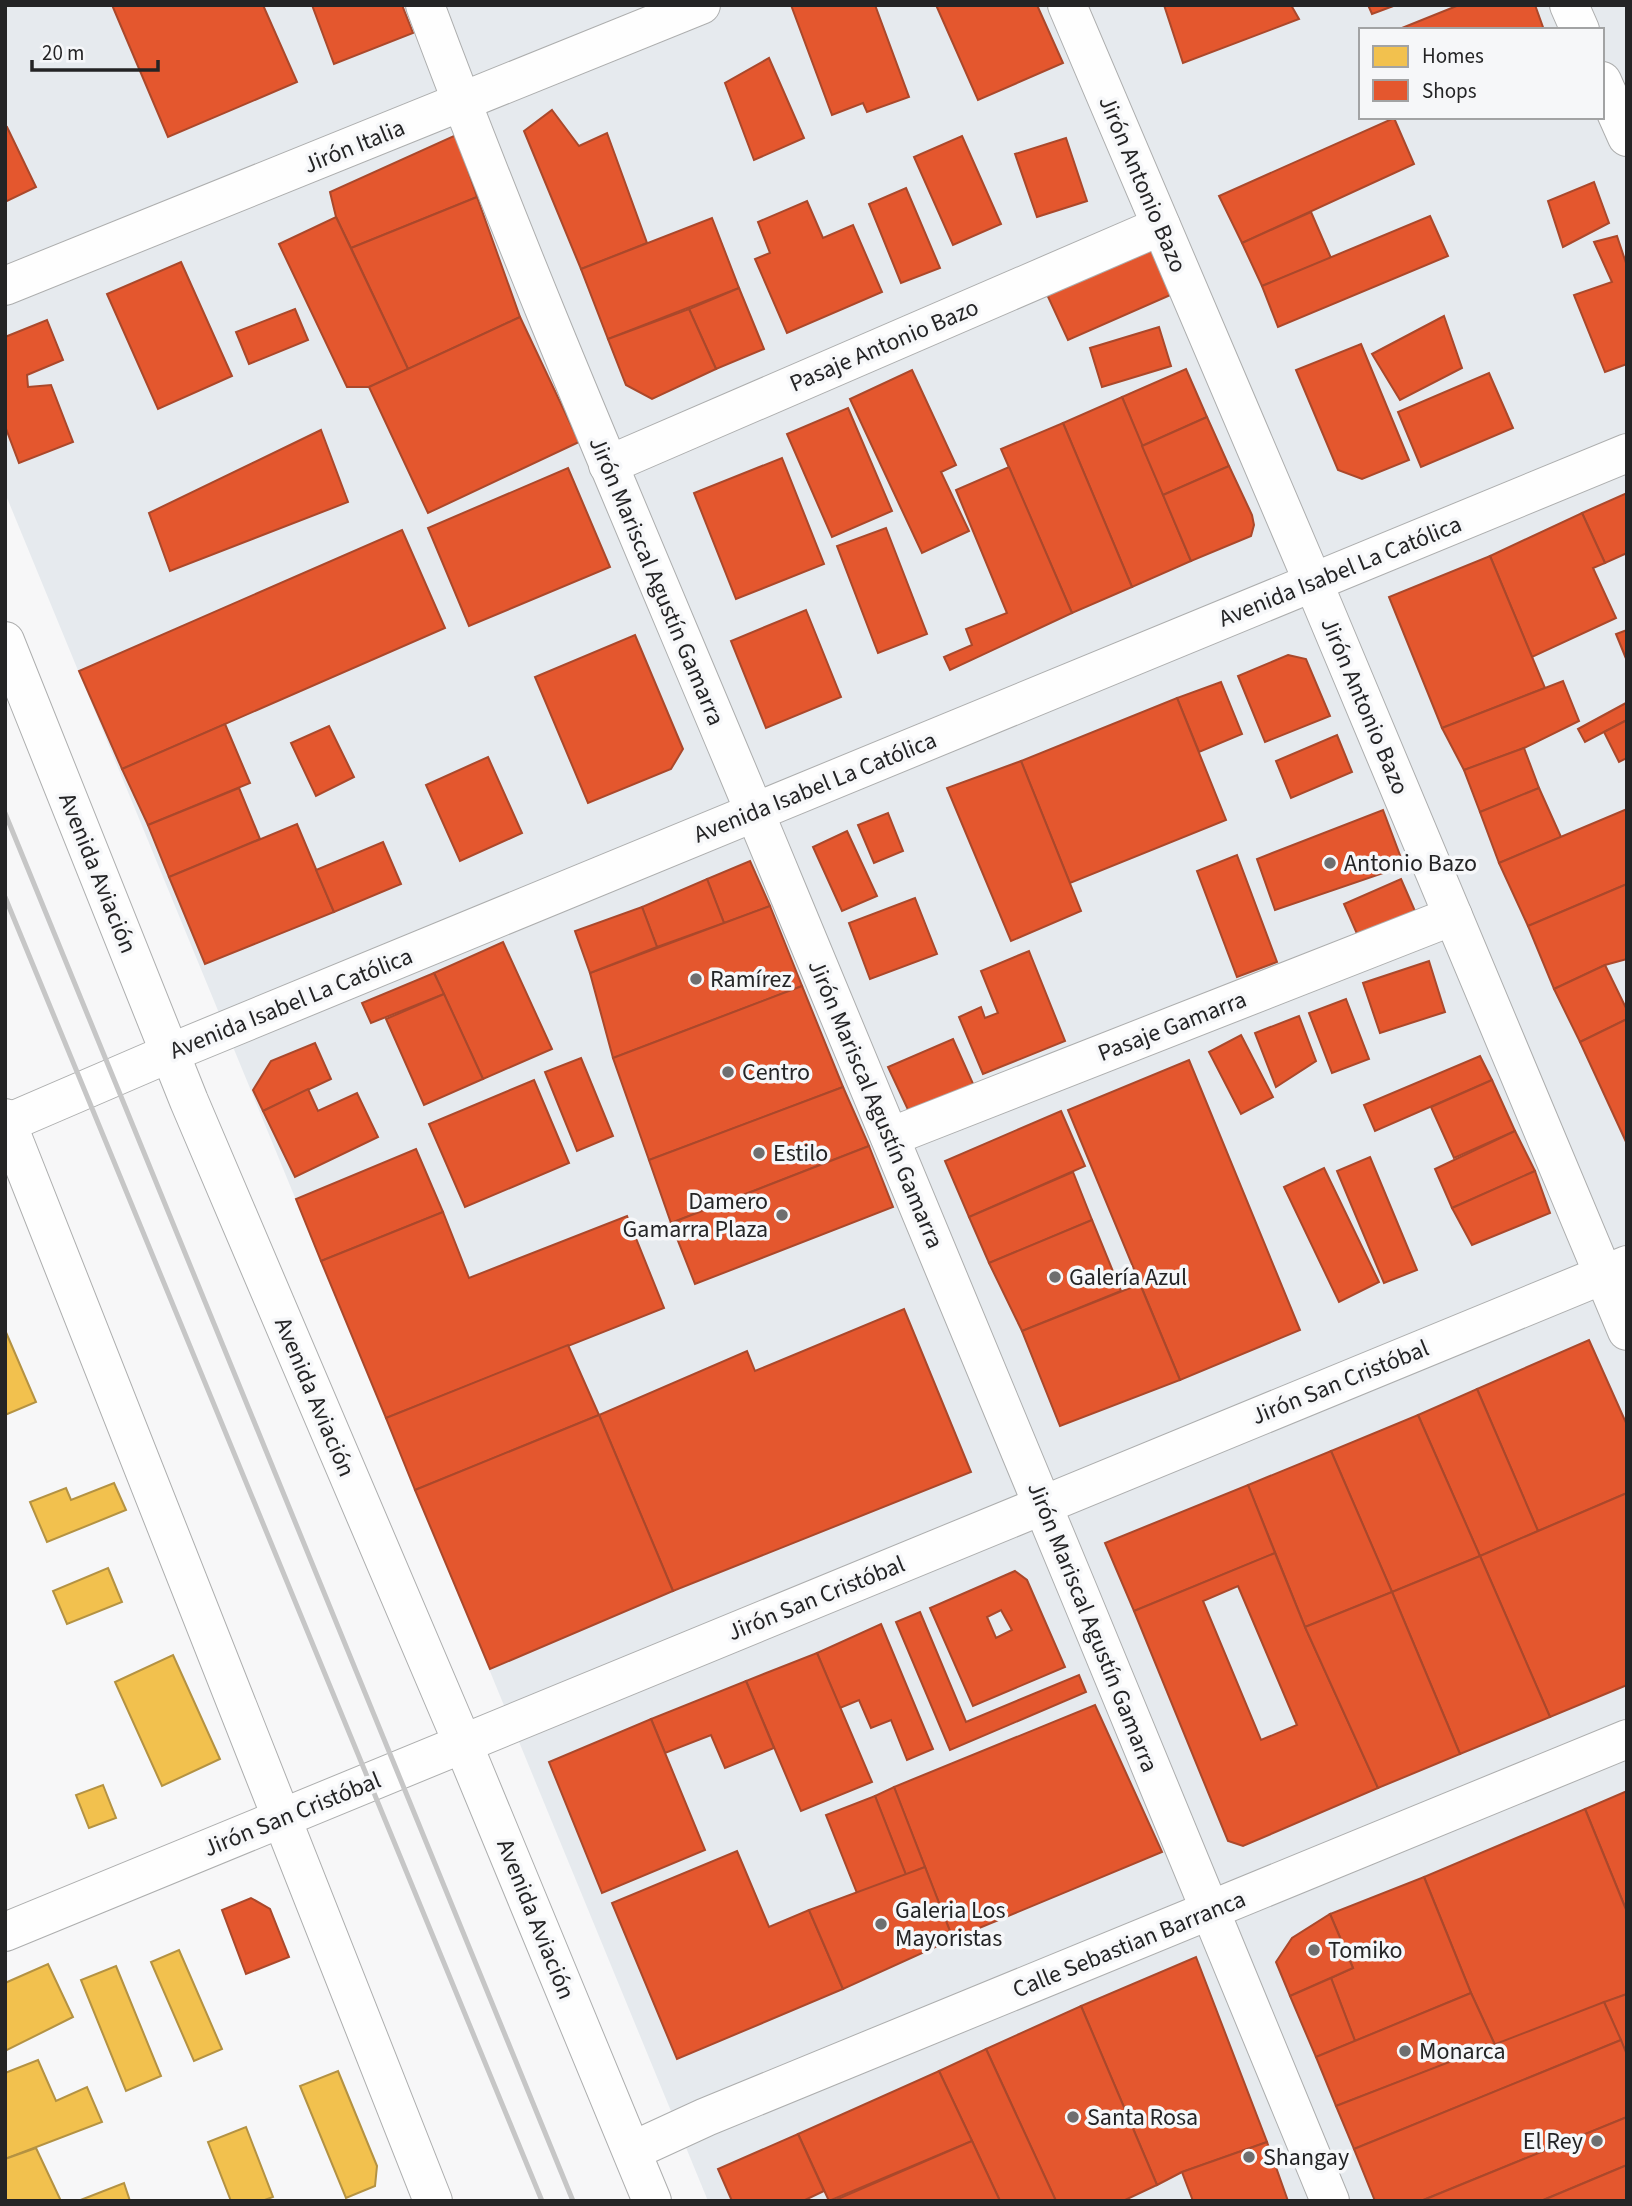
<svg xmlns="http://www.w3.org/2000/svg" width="1632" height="2206" viewBox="0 0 1632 2206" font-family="'Source Sans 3',sans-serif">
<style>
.built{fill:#e6eaee;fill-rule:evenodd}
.homes{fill:#f2c14e;stroke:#b49242;stroke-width:2}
.shops{fill:#e4572e;stroke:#aa482b;stroke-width:2;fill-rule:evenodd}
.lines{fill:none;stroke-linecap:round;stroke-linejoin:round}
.street-casing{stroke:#adaeae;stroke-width:40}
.secondary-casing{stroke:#adaeae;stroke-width:40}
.primary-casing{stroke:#adaeae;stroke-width:40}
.street{stroke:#fefefe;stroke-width:38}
.secondary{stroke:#fefefe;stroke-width:38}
.primary{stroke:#fefefe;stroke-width:38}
.rail{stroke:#c6c6c6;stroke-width:5}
.poi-dot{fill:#6e6e6f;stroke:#f6f7f9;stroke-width:2.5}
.labels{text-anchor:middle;stroke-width:7;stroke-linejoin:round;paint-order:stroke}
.street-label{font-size:24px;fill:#242425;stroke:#f6f7f9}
.poi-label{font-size:24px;fill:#242425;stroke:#f6f7f9;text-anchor:start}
</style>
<rect width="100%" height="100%" fill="#f7f7f8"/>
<path class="built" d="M 5,5 L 1627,5 L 1627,2201 L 708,2201 L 5,493 ZM 1361,30 L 1602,30 L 1602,117 L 1361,117 Z"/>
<g class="homes">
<path d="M 5,1330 L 36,1402 L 5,1415 Z"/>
<path d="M 114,1483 L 126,1510 L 47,1542 L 30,1502 L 66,1488 L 71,1500 Z"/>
<path d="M 108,1568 L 122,1602 L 67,1624 L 53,1591 Z"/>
<path d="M 173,1655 L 220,1759 L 162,1786 L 115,1682 Z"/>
<path d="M 103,1785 L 116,1818 L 89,1828 L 76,1795 Z"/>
<path d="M 179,1950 L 222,2049 L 194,2061 L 151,1962 Z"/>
<path d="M 48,1964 L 73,2017 L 5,2051 L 5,1983 Z"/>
<path d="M 116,1966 L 161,2076 L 126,2091 L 81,1980 Z"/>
<path d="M 38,2060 L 56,2101 L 87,2087 L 102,2122 L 5,2159 L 5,2073 Z"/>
<path d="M 338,2071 L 377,2166 L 375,2186 L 346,2198 L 300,2086 Z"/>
<path d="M 246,2127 L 273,2197 L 262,2201 L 231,2201 L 208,2142 Z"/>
<path d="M 36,2148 L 61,2201 L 5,2201 L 5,2159 Z"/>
<path d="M 124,2183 L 130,2201 L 78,2201 Z"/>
</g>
<g class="shops">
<path d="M 112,5 L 263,5 L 297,82 L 168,137 Z"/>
<path d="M 312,5 L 402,5 L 413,33 L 334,64 Z"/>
<path d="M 791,5 L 875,5 L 909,97 L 867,112 L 863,103 L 832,115 Z"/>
<path d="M 936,5 L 1037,5 L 1063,63 L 978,100 Z"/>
<path d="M 1164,5 L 1291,5 L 1299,19 L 1183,63 Z"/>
<path d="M 1368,5 L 1396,5 L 1372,14 Z"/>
<path d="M 1459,5 L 1535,5 L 1544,30 L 1397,30 Z"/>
<path d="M 769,58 L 804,138 L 754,160 L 725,83 Z"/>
<path d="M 552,110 L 579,146 L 607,133 L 647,243 L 581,269 L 524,131 Z"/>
<path d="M 1394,118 L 1414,164 L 1242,243 L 1219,196 Z"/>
<path d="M 7,127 L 36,187 L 5,202 L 5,128 Z"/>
<path d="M 456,135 L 477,197 L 351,248 L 336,217 L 330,192 Z"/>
<path d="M 962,136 L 1001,224 L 953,245 L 914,157 Z"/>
<path d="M 1066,138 L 1087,201 L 1037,217 L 1015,154 Z"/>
<path d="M 1594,182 L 1609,223 L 1563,247 L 1548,201 Z"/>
<path d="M 906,188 L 940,268 L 901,283 L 869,204 Z"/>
<path d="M 477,197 L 520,317 L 408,369 L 351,248 Z"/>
<path d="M 807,201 L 823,238 L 853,225 L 882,292 L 787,333 L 755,259 L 770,253 L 758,222 Z"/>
<path d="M 1311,212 L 1331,258 L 1262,286 L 1242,243 Z"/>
<path d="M 1430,216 L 1448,256 L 1278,327 L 1262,286 Z"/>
<path d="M 336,217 L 408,369 L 369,387 L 347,387 L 279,244 Z"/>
<path d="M 712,218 L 739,288 L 608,339 L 581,269 Z"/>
<path d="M 1617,236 L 1627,266 L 1627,364 L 1605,372 L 1574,295 L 1612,282 L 1594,242 Z"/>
<path d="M 1151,240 L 1175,293 L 1068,340 L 1044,288 Z"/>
<path d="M 181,262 L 232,376 L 158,409 L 107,294 Z"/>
<path d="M 739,288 L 764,349 L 716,369 L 689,309 Z"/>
<path d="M 295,309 L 308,340 L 249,364 L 236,332 Z"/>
<path d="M 689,309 L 716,369 L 652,399 L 626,385 L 608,339 Z"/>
<path d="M 1444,316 L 1462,368 L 1400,400 L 1372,354 Z"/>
<path d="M 520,317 L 579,442 L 428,513 L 369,387 Z"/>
<path d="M 47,320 L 63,360 L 27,375 L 28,387 L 51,385 L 73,442 L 19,463 L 5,426 L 5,337 Z"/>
<path d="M 1159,327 L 1171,366 L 1102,387 L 1090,348 Z"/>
<path d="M 1361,344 L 1409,460 L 1362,479 L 1338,470 L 1296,370 Z"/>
<path d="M 1186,369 L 1207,417 L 1142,446 L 1122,397 Z"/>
<path d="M 912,370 L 956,465 L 941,472 L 969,531 L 922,553 L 850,399 Z"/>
<path d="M 1489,373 L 1513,428 L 1421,467 L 1398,412 Z"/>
<path d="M 1122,397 L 1191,561 L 1132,587 L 1063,423 Z"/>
<path d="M 848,408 L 892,511 L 832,537 L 787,434 Z"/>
<path d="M 1207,417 L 1229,466 L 1163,495 L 1142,446 Z"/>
<path d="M 1063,423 L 1132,587 L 1072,613 L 1001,449 Z"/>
<path d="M 321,430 L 348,502 L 170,571 L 149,513 Z"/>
<path d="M 782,458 L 824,564 L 736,599 L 694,493 Z"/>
<path d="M 1229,466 L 1252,515 L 1254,525 L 1251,536 L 1191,561 L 1163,495 Z"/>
<path d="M 1009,467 L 1072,613 L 950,670 L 944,657 L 972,645 L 966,629 L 1007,613 L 956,490 Z"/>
<path d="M 568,468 L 610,567 L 469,626 L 428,528 Z"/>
<path d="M 1627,493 L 1627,553 L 1605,563 L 1582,513 Z"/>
<path d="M 1582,513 L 1605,563 L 1593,568 L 1616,618 L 1532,657 L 1490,556 Z"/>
<path d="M 886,528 L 927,634 L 878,653 L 837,546 Z"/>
<path d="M 402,530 L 445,628 L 122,769 L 79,671 Z"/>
<path d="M 1490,556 L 1545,688 L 1442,728 L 1389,597 Z"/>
<path d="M 806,610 L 841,697 L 766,728 L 731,641 Z"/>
<path d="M 1627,630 L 1627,661 L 1616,634 Z"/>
<path d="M 635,635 L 683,749 L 671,769 L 588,803 L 535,677 Z"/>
<path d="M 1288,655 L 1306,659 L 1330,716 L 1265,742 L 1238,676 Z"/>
<path d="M 1563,681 L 1579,721 L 1524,748 L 1464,770 L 1442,728 Z"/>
<path d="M 1221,682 L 1242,734 L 1199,752 L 1177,698 Z"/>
<path d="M 1177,698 L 1226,820 L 1070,883 L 1021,761 Z"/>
<path d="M 1626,703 L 1627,720 L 1585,742 L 1578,729 Z"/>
<path d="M 1627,720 L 1627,758 L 1619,762 L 1604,732 Z"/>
<path d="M 225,724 L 250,783 L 148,825 L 122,769 Z"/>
<path d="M 329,726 L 354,777 L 316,796 L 291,743 Z"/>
<path d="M 1337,735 L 1352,772 L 1291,798 L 1276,761 Z"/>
<path d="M 1524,748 L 1539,788 L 1480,812 L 1464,770 Z"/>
<path d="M 488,757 L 522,833 L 460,861 L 426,785 Z"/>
<path d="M 1021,761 L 1081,911 L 1011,941 L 947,788 Z"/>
<path d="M 239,788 L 260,839 L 169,877 L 148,825 Z"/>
<path d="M 1539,788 L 1561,837 L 1499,863 L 1480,812 Z"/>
<path d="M 1627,809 L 1627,884 L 1528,926 L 1499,863 Z"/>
<path d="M 1383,810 L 1404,866 L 1275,910 L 1257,859 Z"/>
<path d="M 888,813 L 903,851 L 874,863 L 858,825 Z"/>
<path d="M 297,824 L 334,912 L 205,964 L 169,877 Z"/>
<path d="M 847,831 L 877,896 L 842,911 L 813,847 Z"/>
<path d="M 383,842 L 401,884 L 334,912 L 316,870 Z"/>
<path d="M 1237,855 L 1277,962 L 1237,977 L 1197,871 Z"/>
<path d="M 750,861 L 770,906 L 724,923 L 707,879 Z"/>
<path d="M 707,879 L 724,923 L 657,947 L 642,907 Z"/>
<path d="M 1401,879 L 1418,918 L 1361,943 L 1344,904 Z"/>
<path d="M 1627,884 L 1627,959 L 1605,965 L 1554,989 L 1528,926 Z"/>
<path d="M 915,898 L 937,954 L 870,979 L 849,923 Z"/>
<path d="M 770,906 L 802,986 L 613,1058 L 590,973 Z"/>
<path d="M 642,907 L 657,947 L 590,973 L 575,931 Z"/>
<path d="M 503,942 L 552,1049 L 483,1079 L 434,973 Z"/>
<path d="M 1029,951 L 1065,1041 L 983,1074 L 959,1017 L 981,1007 L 985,1018 L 998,1013 L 981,971 Z"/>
<path d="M 1429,961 L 1445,1012 L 1380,1033 L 1363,983 Z"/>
<path d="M 1605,965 L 1627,1010 L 1627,1019 L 1580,1042 L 1554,989 Z"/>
<path d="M 434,973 L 444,994 L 371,1023 L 362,1003 Z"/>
<path d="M 802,986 L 843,1087 L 649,1160 L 613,1058 Z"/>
<path d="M 444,994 L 483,1079 L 424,1105 L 386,1019 Z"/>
<path d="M 1346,999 L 1369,1059 L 1332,1073 L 1309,1013 Z"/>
<path d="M 1299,1016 L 1316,1061 L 1276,1087 L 1255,1033 Z"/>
<path d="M 1627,1019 L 1627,1144 L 1580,1042 Z"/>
<path d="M 1241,1035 L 1273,1097 L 1241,1114 L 1209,1052 Z"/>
<path d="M 953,1039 L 974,1086 L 910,1114 L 888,1067 Z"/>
<path d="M 315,1043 L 331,1079 L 263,1111 L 253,1090 L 271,1061 Z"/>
<path d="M 1480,1056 L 1492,1080 L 1375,1131 L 1364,1105 Z"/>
<path d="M 581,1058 L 613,1136 L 577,1151 L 545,1072 Z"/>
<path d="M 1189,1060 L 1300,1330 L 1180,1380 L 1068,1110 Z"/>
<path d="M 534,1080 L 569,1163 L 465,1207 L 429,1124 Z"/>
<path d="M 1492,1080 L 1515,1131 L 1454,1158 L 1431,1107 Z"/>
<path d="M 843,1087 L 869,1146 L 671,1223 L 649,1160 Z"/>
<path d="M 308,1089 L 318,1111 L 357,1093 L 378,1137 L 295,1177 L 263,1111 Z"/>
<path d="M 1061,1111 L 1085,1166 L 969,1217 L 945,1161 Z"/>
<path d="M 1515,1131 L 1535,1171 L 1452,1208 L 1435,1169 Z"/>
<path d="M 869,1146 L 893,1207 L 695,1284 L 671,1223 Z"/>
<path d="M 416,1149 L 443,1212 L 321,1261 L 296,1199 Z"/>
<path d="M 1370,1157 L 1417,1270 L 1384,1283 L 1337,1171 Z"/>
<path d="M 1324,1168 L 1379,1282 L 1339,1302 L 1284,1187 Z"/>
<path d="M 1535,1171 L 1550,1213 L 1472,1245 L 1452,1208 Z"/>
<path d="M 1073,1172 L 1092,1220 L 989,1263 L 969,1217 Z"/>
<path d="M 443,1212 L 469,1278 L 627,1216 L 664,1308 L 386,1418 L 321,1261 Z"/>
<path d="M 1092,1220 L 1121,1291 L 1022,1331 L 989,1263 Z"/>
<path d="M 1140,1284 L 1180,1380 L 1060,1426 L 1022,1331 Z"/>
<path d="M 904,1309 L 971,1472 L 673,1591 L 599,1415 L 747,1351 L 755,1371 Z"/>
<path d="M 1589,1340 L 1627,1425 L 1627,1493 L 1538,1531 L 1477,1389 Z"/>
<path d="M 568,1345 L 599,1415 L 415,1490 L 386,1418 Z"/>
<path d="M 1477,1389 L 1538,1531 L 1480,1556 L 1418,1415 Z"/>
<path d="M 599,1415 L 673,1591 L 490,1669 L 415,1490 Z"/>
<path d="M 1418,1415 L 1480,1556 L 1392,1592 L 1331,1451 Z"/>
<path d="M 1331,1451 L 1392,1592 L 1305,1627 L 1248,1485 Z"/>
<path d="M 1248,1485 L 1275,1553 L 1134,1611 L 1105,1543 Z"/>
<path d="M 1627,1493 L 1627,1685 L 1550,1717 L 1480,1556 Z"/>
<path d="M 1275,1553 L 1305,1627 L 1378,1788 L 1243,1846 L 1228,1841 L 1134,1611 ZM 1238,1586 L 1297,1725 L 1261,1740 L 1203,1601 Z"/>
<path d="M 1480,1556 L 1550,1717 L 1460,1754 L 1392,1592 Z"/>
<path d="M 1015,1571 L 1027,1580 L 1065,1667 L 973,1706 L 930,1608 ZM 1001,1610 L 1012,1630 L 996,1638 L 987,1617 Z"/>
<path d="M 1392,1592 L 1460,1754 L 1378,1788 L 1305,1627 Z"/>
<path d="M 920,1612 L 966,1722 L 1079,1675 L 1086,1692 L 950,1750 L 896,1622 Z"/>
<path d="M 881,1624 L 933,1749 L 907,1760 L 891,1720 L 871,1728 L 859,1700 L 840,1708 L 817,1653 Z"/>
<path d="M 817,1653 L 872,1782 L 801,1811 L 746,1681 Z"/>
<path d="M 746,1681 L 774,1748 L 725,1768 L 711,1735 L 665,1753 L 651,1719 Z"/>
<path d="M 1095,1705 L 1162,1852 L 953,1939 L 894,1787 Z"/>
<path d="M 651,1719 L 705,1850 L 602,1893 L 549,1762 Z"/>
<path d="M 894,1787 L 925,1867 L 906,1875 L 875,1796 Z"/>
<path d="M 1627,1791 L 1627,1912 L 1585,1809 Z"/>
<path d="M 875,1796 L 906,1875 L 857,1893 L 826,1815 Z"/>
<path d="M 1585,1809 L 1627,1912 L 1627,1994 L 1495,2045 L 1471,1993 L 1424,1877 Z"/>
<path d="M 737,1851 L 769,1927 L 809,1910 L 843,1989 L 677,2059 L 612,1903 Z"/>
<path d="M 925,1867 L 953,1939 L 843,1989 L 809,1910 Z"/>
<path d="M 1424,1877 L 1471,1993 L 1355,2041 L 1331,1978 L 1353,1968 L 1330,1914 Z"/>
<path d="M 251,1898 L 270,1909 L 289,1957 L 246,1974 L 222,1910 Z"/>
<path d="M 1330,1914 L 1353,1968 L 1290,1996 L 1276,1962 L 1292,1938 Z"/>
<path d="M 1196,1957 L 1267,2142 L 1182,2172 L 1157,2185 L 1081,2006 Z"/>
<path d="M 1331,1978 L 1355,2041 L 1316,2057 L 1290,1996 Z"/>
<path d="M 1471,1993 L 1495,2045 L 1336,2106 L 1316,2057 Z"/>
<path d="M 1627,1994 L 1627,2055 L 1604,2002 Z"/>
<path d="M 1604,2002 L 1621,2040 L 1354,2149 L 1336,2106 Z"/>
<path d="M 1081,2006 L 1157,2185 L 1123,2201 L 1056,2201 L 986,2049 Z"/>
<path d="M 1621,2040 L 1627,2055 L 1627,2117 L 1421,2201 L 1375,2201 L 1354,2149 Z"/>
<path d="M 986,2049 L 1056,2201 L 1000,2201 L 972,2141 L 939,2071 Z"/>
<path d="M 939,2071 L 972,2141 L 829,2201 L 798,2134 Z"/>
<path d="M 1627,2117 L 1627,2165 L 1541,2201 L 1421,2201 Z"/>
<path d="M 798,2134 L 824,2191 L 803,2201 L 732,2201 L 718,2169 Z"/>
<path d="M 972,2141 L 1000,2201 L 833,2201 Z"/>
<path d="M 1267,2142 L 1288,2201 L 1193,2201 L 1182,2172 Z"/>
<path d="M 1627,2165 L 1627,2201 L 1541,2201 Z"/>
</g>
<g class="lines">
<defs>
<g id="street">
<path d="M 425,5 C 535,300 662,588 782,878 C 966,1318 1148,1760 1330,2201"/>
<path d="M 1067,5 L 1313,582 L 1627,1331"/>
<path d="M 5,286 L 701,5"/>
<path d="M 608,465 L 1161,226"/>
<path d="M 5,1124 L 170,1053 L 1627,453"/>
<path d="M 890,1137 L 1453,916"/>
<path d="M 5,1932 L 1627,1265"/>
<path d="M 632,2151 L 706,2117 L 1627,1739"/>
</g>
<g id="secondary">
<path d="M 1569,5 L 1580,30"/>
<path d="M 1602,81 L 1627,137"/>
</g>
<g id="primary">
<path d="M 5,641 L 189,1101 L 463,1744 L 652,2201"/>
<path d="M 5,1118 L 433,2201"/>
</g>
</defs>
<use href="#street" class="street-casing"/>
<use href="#secondary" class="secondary-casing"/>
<use href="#primary" class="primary-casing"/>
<use href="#street" class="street"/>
<use href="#secondary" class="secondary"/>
<use href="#primary" class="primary"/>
<g class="rail">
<path d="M 5,813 L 573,2201"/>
<path d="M 5,897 L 542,2201"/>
</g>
</g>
<g class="poi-dot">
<circle cx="1330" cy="863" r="7"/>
<circle cx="696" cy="979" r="7"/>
<circle cx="728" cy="1072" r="7"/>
<circle cx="759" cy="1153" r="7"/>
<circle cx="782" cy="1215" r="7"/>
<circle cx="1055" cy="1277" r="7"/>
<circle cx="881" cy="1924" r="7"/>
<circle cx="1314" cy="1950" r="7"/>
<circle cx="1405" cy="2051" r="7"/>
<circle cx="1073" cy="2117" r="7"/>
<circle cx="1597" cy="2141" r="7"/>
<circle cx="1249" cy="2157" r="7"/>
</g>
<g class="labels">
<g class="street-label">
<text transform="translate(354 146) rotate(-22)" y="8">Jirón Italia</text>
<text transform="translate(1143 184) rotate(67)" y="8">Jirón Antonio Bazo</text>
<text transform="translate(884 345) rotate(-23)" y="8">Pasaje Antonio Bazo</text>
<text transform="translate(1340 571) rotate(-22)" y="8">Avenida Isabel La Católica</text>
<text transform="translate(657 581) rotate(67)" y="8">Jirón Mariscal Agustín Gamarra</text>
<text transform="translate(1365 706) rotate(67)" y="8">Jirón Antonio Bazo</text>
<text transform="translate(815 787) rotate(-22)" y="8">Avenida Isabel La Católica</text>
<text transform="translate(98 873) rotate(68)" y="8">Avenida Aviación</text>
<text transform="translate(291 1003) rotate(-22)" y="8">Avenida Isabel La Católica</text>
<text transform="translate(1172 1026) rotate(-21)" y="8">Pasaje Gamarra</text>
<text transform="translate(876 1104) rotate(67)" y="8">Jirón Mariscal Agustín Gamarra</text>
<text transform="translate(1340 1382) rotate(-22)" y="8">Jirón San Cristóbal</text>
<text transform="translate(315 1397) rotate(67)" y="8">Avenida Aviación</text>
<text transform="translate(816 1598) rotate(-22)" y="8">Jirón San Cristóbal</text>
<text transform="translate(1093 1627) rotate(68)" y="8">Jirón Mariscal Agustín Gamarra</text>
<text transform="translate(292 1814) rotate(-22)" y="8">Jirón San Cristóbal</text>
<text transform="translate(536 1919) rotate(68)" y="8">Avenida Aviación</text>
<text transform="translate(1129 1944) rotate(-22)" y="8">Calle Sebastian Barranca</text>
</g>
<g class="poi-label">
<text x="1344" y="871">Antonio Bazo</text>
<text x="710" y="987">Ramírez</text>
<text x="742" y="1080">Centro</text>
<text x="773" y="1161">Estilo</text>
<text x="768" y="1209" text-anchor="end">Damero<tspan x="768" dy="28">Gamarra Plaza</tspan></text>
<text x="1069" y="1285">Galería Azul</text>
<text x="895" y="1918">Galeria Los<tspan x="895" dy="28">Mayoristas</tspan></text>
<text x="1328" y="1958">Tomiko</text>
<text x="1419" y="2059">Monarca</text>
<text x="1087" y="2125">Santa Rosa</text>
<text x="1583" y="2149" text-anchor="end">El Rey</text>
<text x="1263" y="2165">Shangay</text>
</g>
</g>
<rect width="1632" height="2206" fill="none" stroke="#242425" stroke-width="14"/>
<rect x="1359" y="28" width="245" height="91" fill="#f6f7f9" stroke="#a2a3a4" stroke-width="2"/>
<rect x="1373" y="46" width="35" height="21" fill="#f2c14e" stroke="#a2a3a4" stroke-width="2"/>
<text x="1422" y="63" font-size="21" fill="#242425">Homes</text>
<rect x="1373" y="80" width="35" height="21" fill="#e4572e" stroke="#a2a3a4" stroke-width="2"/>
<text x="1422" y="98" font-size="21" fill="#242425">Shops</text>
<path d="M32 60v10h126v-10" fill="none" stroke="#242425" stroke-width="3.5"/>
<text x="42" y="60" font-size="21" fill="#242425" stroke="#f6f7f9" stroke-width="5" paint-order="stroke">20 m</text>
</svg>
